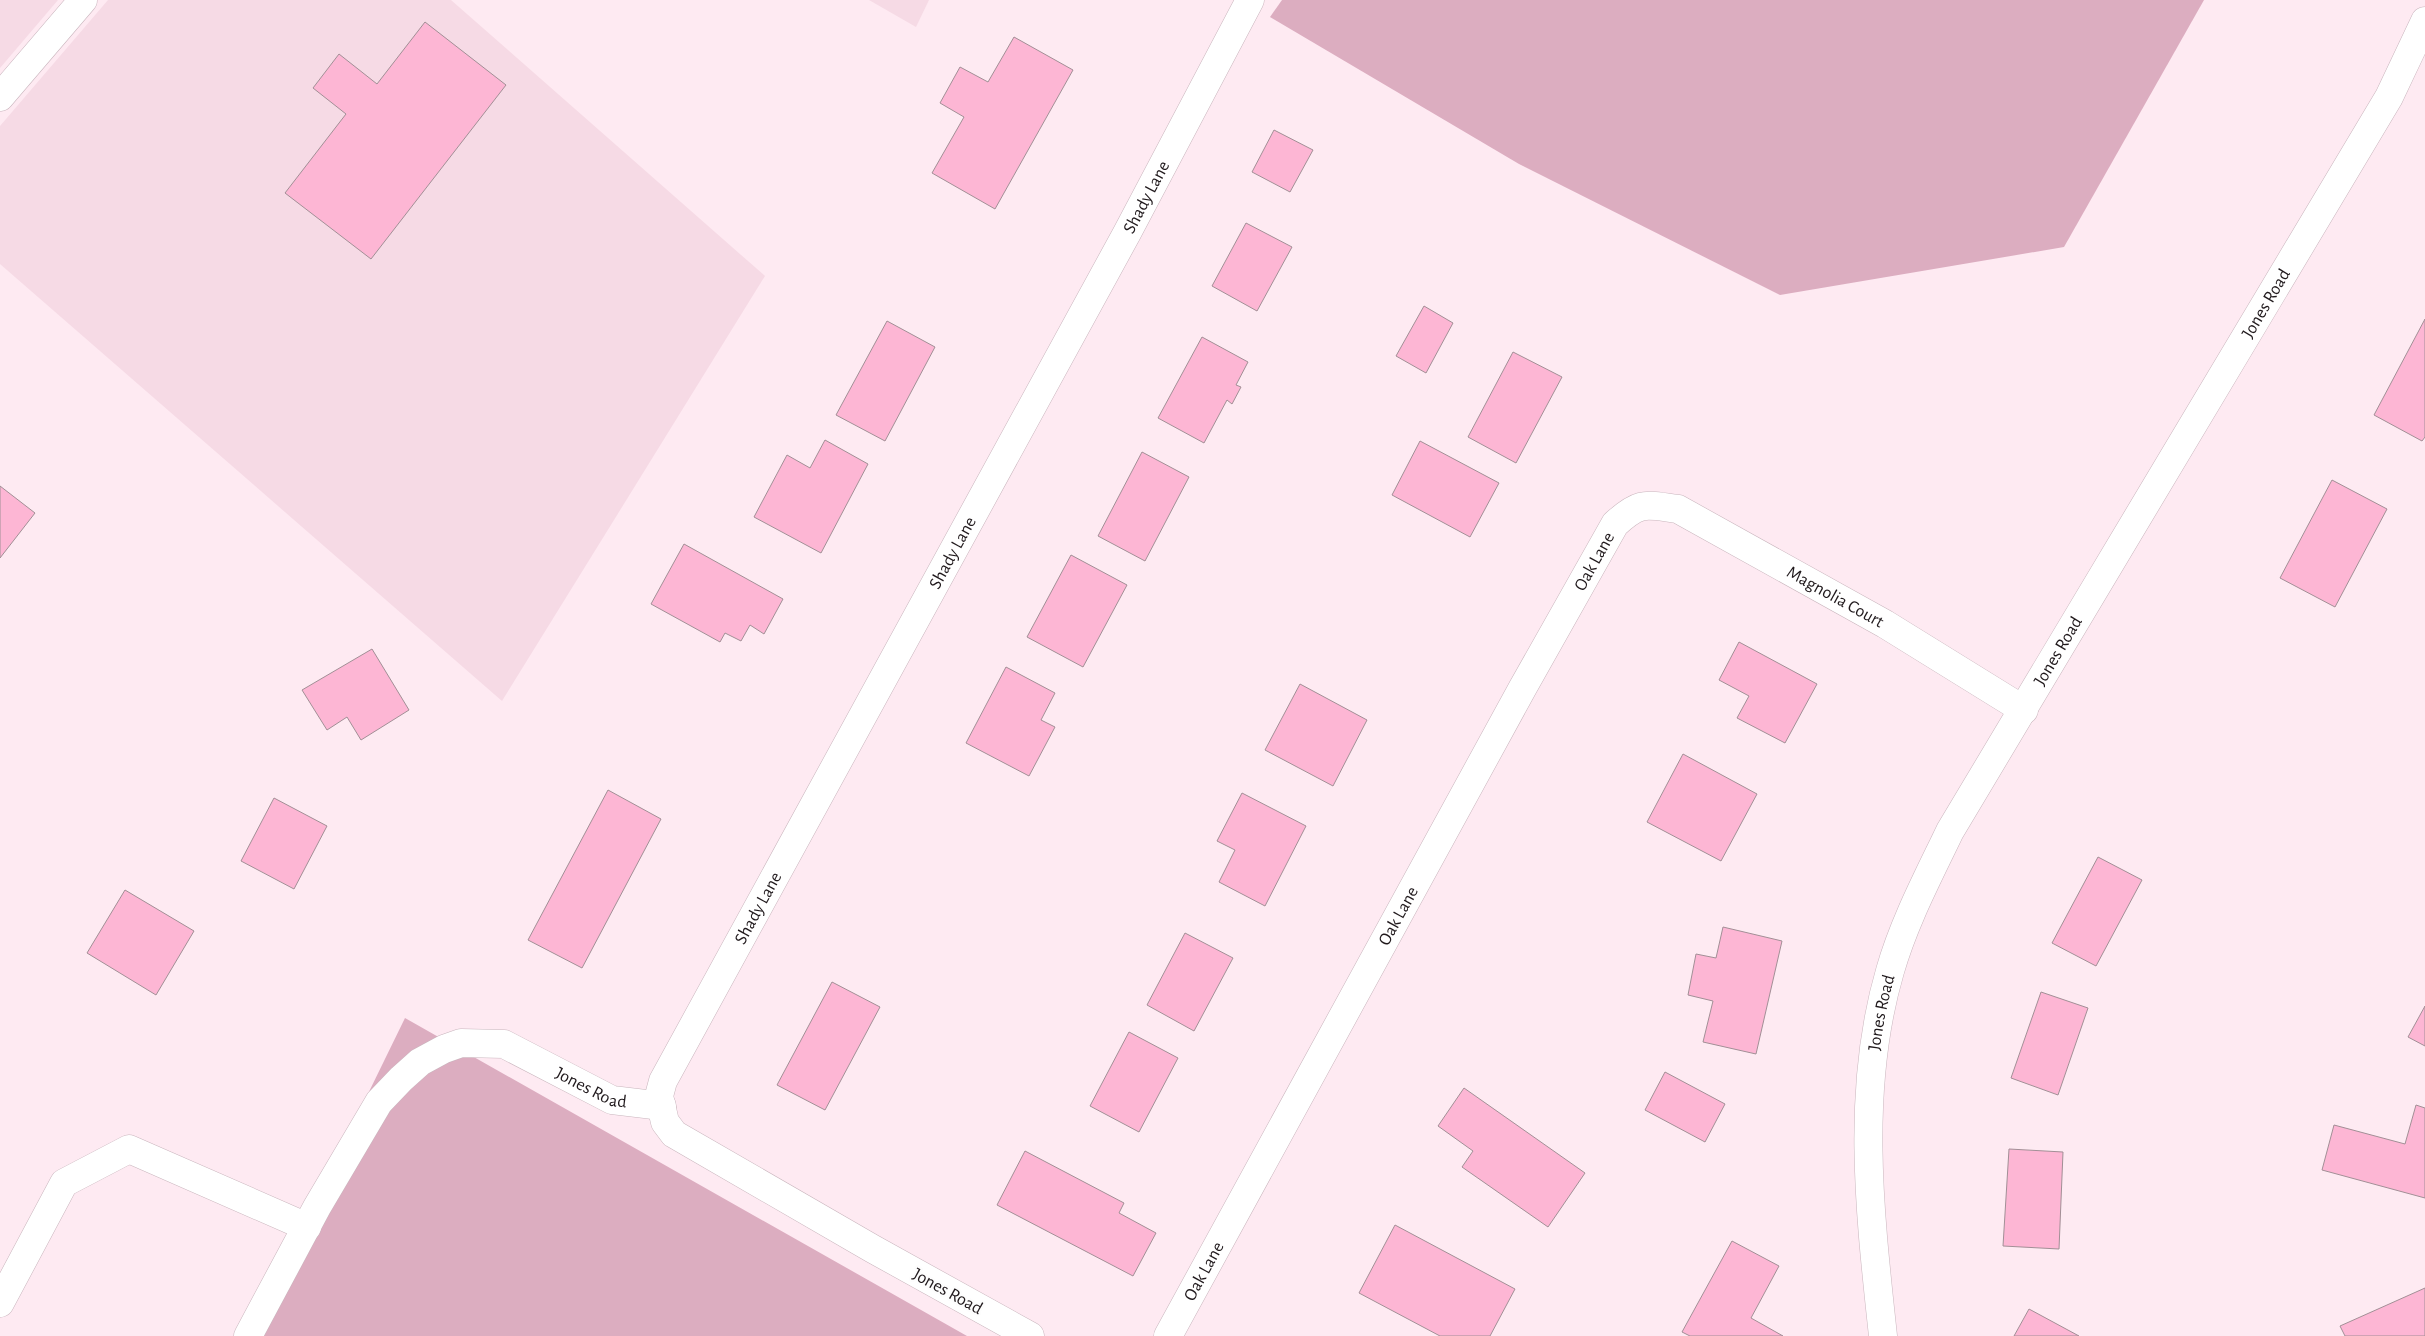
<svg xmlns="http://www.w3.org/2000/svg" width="2425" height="1336" viewBox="0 0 2425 1336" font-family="'Alegreya Sans',sans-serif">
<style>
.built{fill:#f6dae5}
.green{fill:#dcadc0}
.building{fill:#fdb6d4;stroke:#a28f96}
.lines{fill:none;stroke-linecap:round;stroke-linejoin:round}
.minor-casing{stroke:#c9b5bd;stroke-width:29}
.minor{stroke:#fff;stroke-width:28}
.labels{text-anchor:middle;stroke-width:4.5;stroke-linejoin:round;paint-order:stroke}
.street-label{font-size:18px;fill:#20191c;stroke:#fdfdfd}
</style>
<rect width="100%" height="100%" fill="#feeaf2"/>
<g class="built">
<path d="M 0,0 L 58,0 L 0,68 Z"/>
<path d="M 108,0 L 451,0 L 765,276 L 502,701 L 0,264 L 0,126 Z"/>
<path d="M 869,0 L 929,0 L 916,27 Z"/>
</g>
<g class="green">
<path d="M 1282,0 L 2204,0 L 2064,247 L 1780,295 L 1519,164 L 1270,17 Z"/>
<path d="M 405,1018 L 967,1336 L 239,1336 L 321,1190 Z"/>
</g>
<g class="building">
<path d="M 425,22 L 506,85 L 371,259 L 285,193 L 346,114 L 313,88 L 339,54 L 377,84 Z"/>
<path d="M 1014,37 L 1073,70 L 995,209 L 932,173 L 964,117 L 940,103 L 960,67 L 988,82 Z"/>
<path d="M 1274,130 L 1313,150 L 1290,192 L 1252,172 Z"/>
<path d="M 1246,223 L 1292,247 L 1257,311 L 1212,286 Z"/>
<path d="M 1424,306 L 1453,323 L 1426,373 L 1396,356 Z"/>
<path d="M 2425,319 L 2425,437 L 2422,441 L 2374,415 Z"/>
<path d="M 887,321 L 935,347 L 885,441 L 836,415 Z"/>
<path d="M 1202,337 L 1248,362 L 1236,385 L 1241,387 L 1232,404 L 1227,400 L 1204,443 L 1158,418 Z"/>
<path d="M 1513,352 L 1562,377 L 1516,463 L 1468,437 Z"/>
<path d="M 825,440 L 868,464 L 821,553 L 754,517 L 787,455 L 810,468 Z"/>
<path d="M 1420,441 L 1499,483 L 1470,537 L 1392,495 Z"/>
<path d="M 1142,452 L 1189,477 L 1145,561 L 1098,536 Z"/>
<path d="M 2332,480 L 2387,509 L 2335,607 L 2280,578 Z"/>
<path d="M 0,486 L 35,513 L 0,558 Z"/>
<path d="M 684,544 L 783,599 L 764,634 L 750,625 L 741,641 L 725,633 L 720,642 L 651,604 Z"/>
<path d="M 1071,555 L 1127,585 L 1083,667 L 1027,637 Z"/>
<path d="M 1739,642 L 1817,684 L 1785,743 L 1737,718 L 1749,696 L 1719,680 Z"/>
<path d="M 372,649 L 409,710 L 361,740 L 347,717 L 327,730 L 302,690 Z"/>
<path d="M 1006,667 L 1055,693 L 1041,720 L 1055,727 L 1029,776 L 966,743 Z"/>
<path d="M 1300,684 L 1367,720 L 1333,786 L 1265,750 Z"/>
<path d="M 1683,754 L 1757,794 L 1721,861 L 1647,822 Z"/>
<path d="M 608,790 L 661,819 L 582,968 L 528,940 Z"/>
<path d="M 1242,793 L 1306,826 L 1265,906 L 1219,882 L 1235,850 L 1217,841 Z"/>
<path d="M 274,798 L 327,826 L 294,889 L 241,861 Z"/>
<path d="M 2098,857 L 2142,880 L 2096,966 L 2052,943 Z"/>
<path d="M 125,890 L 194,931 L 156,995 L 87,953 Z"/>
<path d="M 1723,927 L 1782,941 L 1756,1054 L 1703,1042 L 1713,1001 L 1688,995 L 1696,954 L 1716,958 Z"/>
<path d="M 1185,933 L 1233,958 L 1194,1031 L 1147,1005 Z"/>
<path d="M 832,982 L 880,1007 L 825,1110 L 777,1085 Z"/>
<path d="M 2041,992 L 2088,1008 L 2058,1095 L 2011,1078 Z"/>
<path d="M 2425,1006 L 2425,1046 L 2408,1037 Z"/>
<path d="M 1129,1032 L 1178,1058 L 1139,1132 L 1090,1106 Z"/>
<path d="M 1665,1072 L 1725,1104 L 1705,1142 L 1645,1110 Z"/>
<path d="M 1464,1088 L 1585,1173 L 1548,1227 L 1462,1167 L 1473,1151 L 1438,1126 Z"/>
<path d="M 2416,1105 L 2425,1108 L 2425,1198 L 2322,1170 L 2334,1125 L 2405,1144 Z"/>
<path d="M 2009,1149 L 2063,1152 L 2059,1249 L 2003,1246 Z"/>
<path d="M 1025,1151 L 1124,1203 L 1119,1213 L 1156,1233 L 1133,1276 L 997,1205 Z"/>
<path d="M 1395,1225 L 1515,1289 L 1490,1336 L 1440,1336 L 1359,1293 Z"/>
<path d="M 1732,1241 L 1779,1266 L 1751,1318 L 1783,1336 L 1690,1336 L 1682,1332 Z"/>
<path d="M 2425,1288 L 2425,1336 L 2345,1336 L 2340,1326 Z"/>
<path d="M 2029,1309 L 2079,1336 L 2014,1336 Z"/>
</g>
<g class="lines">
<defs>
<g id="minor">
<path d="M 0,97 L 83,0"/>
<path d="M 0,1303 L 64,1183 L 129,1149 L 307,1227"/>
<path id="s1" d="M 248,1336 L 317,1207 L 379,1102 L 401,1079 L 420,1062 L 444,1049 L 461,1043 L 504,1044 L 612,1100 L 662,1106"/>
<path id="s2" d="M 1030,1336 L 873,1249 L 674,1134 L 665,1122 L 659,1096 L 663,1081 L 1127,233 L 1250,0"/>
<path id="s3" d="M 1168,1336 L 1522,689 L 1615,524 C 1641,500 1646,505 1678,509 L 1885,624 L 2024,710"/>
<path id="s4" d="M 1883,1336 C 1870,1215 1855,1090 1890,971 C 1904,922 1928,877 1950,831 L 2389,97 L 2425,21"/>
</g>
</defs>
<use href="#minor" class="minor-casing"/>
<use href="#minor" class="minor"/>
</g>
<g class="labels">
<g class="street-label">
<text dy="6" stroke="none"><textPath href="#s2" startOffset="1474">Shady Lane</textPath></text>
<text dy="6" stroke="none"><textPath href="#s4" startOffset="1135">Jones Road</textPath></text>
<text dy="6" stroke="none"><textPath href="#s2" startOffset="1069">Shady Lane</textPath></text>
<text dy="6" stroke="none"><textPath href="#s3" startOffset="884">Oak Lane</textPath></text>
<text dy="6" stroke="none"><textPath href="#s3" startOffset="1176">Magnolia Court</textPath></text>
<text dy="6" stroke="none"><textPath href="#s4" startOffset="730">Jones Road</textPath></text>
<text dy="6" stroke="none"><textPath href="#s2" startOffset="664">Shady Lane</textPath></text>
<text dy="6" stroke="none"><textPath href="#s3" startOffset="479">Oak Lane</textPath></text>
<text dy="6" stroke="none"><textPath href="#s4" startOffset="325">Jones Road</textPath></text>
<text dy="6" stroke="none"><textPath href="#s1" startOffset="512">Jones Road</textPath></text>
<text dy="6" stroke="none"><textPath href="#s3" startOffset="74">Oak Lane</textPath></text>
<text transform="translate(948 1291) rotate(29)" y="6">Jones Road</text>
</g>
</g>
</svg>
